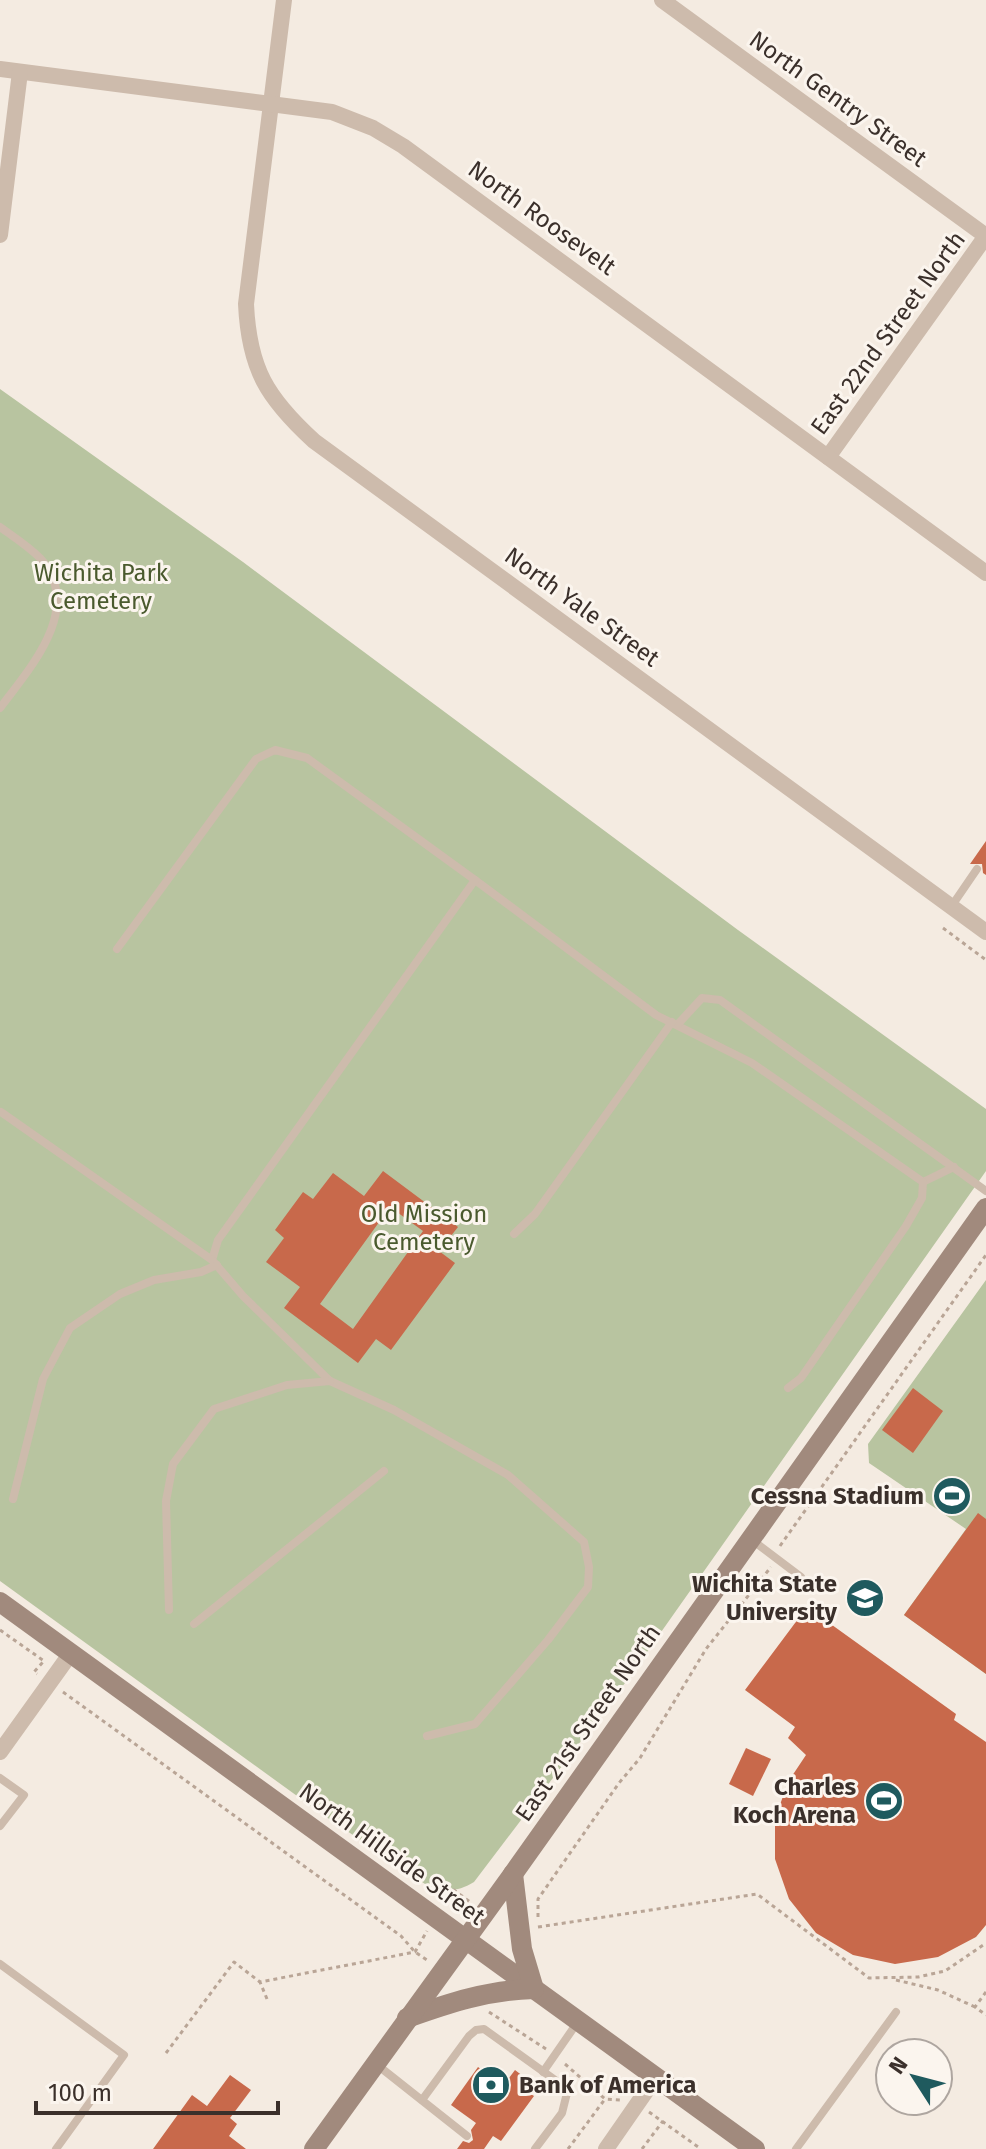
<svg xmlns="http://www.w3.org/2000/svg" width="986" height="2149" viewBox="0 0 986 2149" font-family="'Fira Sans',sans-serif">
<style>
.green{fill:#b8c4a0}
.building{fill:#c8694b;fill-rule:evenodd}
.lines{fill:none;stroke-linecap:round;stroke-linejoin:round}
.path{stroke:#b9a596;stroke-width:3;stroke-dasharray:4 4;stroke-linecap:butt}
.lane{stroke:#cdbbac;stroke-width:8}
.street{stroke:#cdbbac;stroke-width:16}
.secondary{stroke:#a18a7d;stroke-width:20}
.labels{text-anchor:middle;stroke-width:6;stroke-linejoin:round;paint-order:stroke}
.street-label{font-size:24px;fill:#3b302b;stroke:#fbf5ee}
.park-label{font-size:24px;fill:#4a5a2e;stroke:#fbf5ee}
.poi-label{font-size:24px;font-weight:bold;fill:#3b302b;stroke:#fbf5ee;text-anchor:end}
</style>
<rect width="100%" height="100%" fill="#f4ebe1"/>
<g class="green">
<path d="M 0,389 L 243,562 L 738,930 L 986,1109 L 986,1171 L 628,1679 L 474,1882 C 457,1892 447,1892 428,1886 L 322,1814 L 0,1581 Z"/>
<path d="M 986,1280 L 986,1674 L 904,1615 L 966,1529 L 869,1463 L 868,1444 Z"/>
</g>
<g class="building">
<path d="M 986,841 L 986,875 L 983,873 L 982,864 L 970,864 Z"/>
<path d="M 383,1171 L 442,1215 L 448,1208 L 458,1216 L 453,1223 L 458,1227 L 439,1251 L 455,1263 L 391,1350 L 376,1339 L 358,1363 L 284,1308 L 300,1287 L 266,1262 L 284,1238 L 275,1230 L 303,1192 L 313,1199 L 333,1173 L 364,1196 ZM 390,1207 L 423,1231 L 353,1329 L 320,1304 Z"/>
<path d="M 913,1388 L 943,1411 L 913,1453 L 882,1430 Z"/>
<path d="M 978,1513 L 986,1519 L 986,1674 L 904,1615 Z"/>
<path d="M 807,1607 L 956,1714 L 954,1720 L 986,1742 L 986,1925 L 976,1937 L 938,1957 L 895,1964 L 853,1955 L 816,1933 L 789,1899 L 775,1859 L 775,1819 L 788,1782 L 806,1755 L 788,1738 L 795,1727 L 745,1690 Z"/>
<path d="M 746,1748 L 771,1759 L 753,1796 L 729,1784 Z"/>
<path d="M 478,2067 L 496,2080 L 501,2072 L 509,2078 L 515,2070 L 532,2083 L 526,2091 L 534,2096 L 501,2141 L 493,2136 L 484,2149 L 457,2149 L 463,2141 L 469,2143 L 473,2140 L 471,2130 L 476,2123 L 451,2105 Z"/>
<path d="M 230,2075 L 251,2090 L 230,2118 L 237,2124 L 229,2136 L 246,2149 L 153,2149 L 192,2095 L 207,2106 Z"/>
</g>
<g class="lines">
<g class="path">
<path d="M 943,928 L 986,960"/>
<path d="M 780,1546 L 986,1255"/>
<path d="M 0,1630 L 44,1661 L 34,1672 L 37,1674"/>
<path d="M 63,1692 L 401,1936 L 415,1952 L 427,1960"/>
<path d="M 444,1904 L 454,1890 L 470,1902"/>
<path d="M 538,1917 L 538,1899 L 619,1783 L 640,1758 L 706,1649 L 771,1567"/>
<path d="M 538,1927 L 757,1894 L 869,1978 L 918,1977 L 945,1971 L 986,1943"/>
<path d="M 896,1980 L 938,1990 L 975,2007"/>
<path d="M 986,1992 L 975,2007 L 986,2015"/>
<path d="M 267,1999 L 260,1982 L 415,1952 L 427,1931"/>
<path d="M 489,2012 L 546,2049"/>
<path d="M 166,2053 L 234,1962 L 260,1982"/>
<path d="M 565,2064 L 605,2099 L 620,2100"/>
<path d="M 649,2112 L 701,2149"/>
<path d="M 568,2149 L 605,2099"/>
<path d="M 642,2149 L 663,2121"/>
</g>
<g class="lane">
<path d="M 0,527 C 14,537 28,546 40,558 C 85,608 30,668 0,708"/>
<path d="M 475,880 L 656,1015 L 752,1063 L 923,1182 L 954,1167"/>
<path d="M 951,907 L 977,869"/>
<path d="M 117,949 L 256,759 L 275,750 L 307,758 L 475,880 L 218,1240 L 212,1260 L 243,1296 L 330,1381 L 394,1410 L 508,1475 L 584,1542 L 589,1567 L 588,1587 L 548,1640 L 475,1724 L 427,1736"/>
<path d="M 678,1024 L 702,998 L 720,1000 L 986,1191"/>
<path d="M 1,1112 L 212,1260"/>
<path d="M 514,1234 L 535,1214 L 672,1022"/>
<path d="M 788,1388 L 801,1378 L 906,1226 L 922,1198 L 923,1182"/>
<path d="M 13,1499 L 43,1379 L 70,1328 L 120,1294 L 154,1280 L 201,1272 L 217,1265"/>
<path d="M 752,1540 L 801,1577"/>
<path d="M 169,1610 L 166,1501 L 173,1464 L 214,1409 L 287,1385 L 330,1381"/>
<path d="M 194,1624 L 384,1471"/>
<path d="M 0,1778 L 24,1795 L 0,1826"/>
<path d="M 0,1964 L 124,2055 L 56,2149"/>
<path d="M 376,2064 L 467,2136"/>
<path d="M 543,2072 L 577,2023"/>
<path d="M 422,2100 L 469,2036 L 476,2030 L 484,2029 L 562,2085 L 567,2093 L 562,2113 L 535,2149"/>
<path d="M 796,2149 L 896,2012"/>
</g>
<g class="street">
<path d="M 284,0 L 246,304 C 249,369 267,398 314,441 L 986,932"/>
<path d="M 662,0 L 986,236 L 828,457"/>
<path d="M 0,69 L 332,112 L 373,128 L 403,146 L 986,573"/>
<path d="M 0,235 L 20,72"/>
<path d="M 0,1752 L 71,1653"/>
<path d="M 606,2149 L 656,2077"/>
</g>
<g class="secondary">
<path d="M 0,1602 L 755,2149"/>
<path d="M 407,2018 C 449,2003 488,1990 534,1989 L 522,1949 L 513,1874"/>
<path d="M 314,2149 L 513,1874 L 986,1208"/>
</g>
</g>
<defs>
<symbol id="stadium-disc" viewBox="-11 -11 22 22"><circle r="9.5" fill="#1f5a5e" stroke="#fbf5ee"/><path d="M0-5a6.5 5 0 1 0 0 10a6.5 5 0 1 0 0-10ZM-3.5-1.8h7v3.6h-7Z" fill="#fff"/></symbol>
<symbol id="university-disc" viewBox="-11 -11 22 22"><circle r="9.5" fill="#1f5a5e" stroke="#fbf5ee"/><path d="M0-5L7-2L0 1L-7-2ZM-4 1L0 2.5L4 1V4Q0 6-4 4Z" fill="#fff"/></symbol>
<symbol id="bank-disc" viewBox="-11 -11 22 22"><circle r="9.5" fill="#1f5a5e" stroke="#fbf5ee"/><path d="M-6-4H6V4H-6ZM0-2.3a2.3 2.3 0 1 0 0 4.6a2.3 2.3 0 1 0 0-4.6Z" fill="#fff"/></symbol>
</defs>
<g fill-rule="evenodd">
<use href="#stadium-disc" x="930" y="1474" width="44" height="44"/>
<use href="#university-disc" x="843" y="1576" width="44" height="44"/>
<use href="#stadium-disc" x="862" y="1779" width="44" height="44"/>
<use href="#bank-disc" x="469" y="2063" width="44" height="44"/>
</g>
<g class="labels">
<g class="street-label">
<text transform="translate(838 99) rotate(36)" y="8">North Gentry Street</text>
<text transform="translate(542 218) rotate(36)" y="8">North Roosevelt</text>
<text transform="translate(888 333) rotate(-54)" y="8">East 22nd Street North</text>
<text transform="translate(582 607) rotate(36)" y="8">North Yale Street</text>
<text transform="translate(588 1723) rotate(-55)" y="8">East 21st Street North</text>
<text transform="translate(392 1854) rotate(36)" y="8">North Hillside Street</text>
</g>
<g class="park-label">
<text x="101" y="581">Wichita Park<tspan x="101" dy="28">Cemetery</tspan></text>
<text x="424" y="1222">Old Mission<tspan x="424" dy="28">Cemetery</tspan></text>
</g>
<g class="poi-label">
<text x="924" y="1504">Cessna Stadium</text>
<text x="837" y="1592">Wichita State<tspan x="837" dy="28">University</tspan></text>
<text x="856" y="1795">Charles<tspan x="856" dy="28">Koch Arena</tspan></text>
<text x="519" y="2093" text-anchor="start">Bank of America</text>
</g>
</g>
<g transform="translate(914 2077) rotate(306)"><circle r="38" fill="#fbf5ee" stroke="#aea6a0" stroke-width="2"/>
<path d="M0-6L14 30L0 20L-14 30Z" fill="#1f5a5e"/>
<text y="-12" font-size="22" font-weight="bold" text-anchor="middle" fill="#3b302b">N</text>
</g>
<path d="M36 2101v12h242v-12" fill="none" stroke="#3b302b" stroke-width="4"/>
<text x="48" y="2101" font-size="24" fill="#3b302b" stroke="#fbf5ee" stroke-width="6" paint-order="stroke">100 m</text>
</svg>
